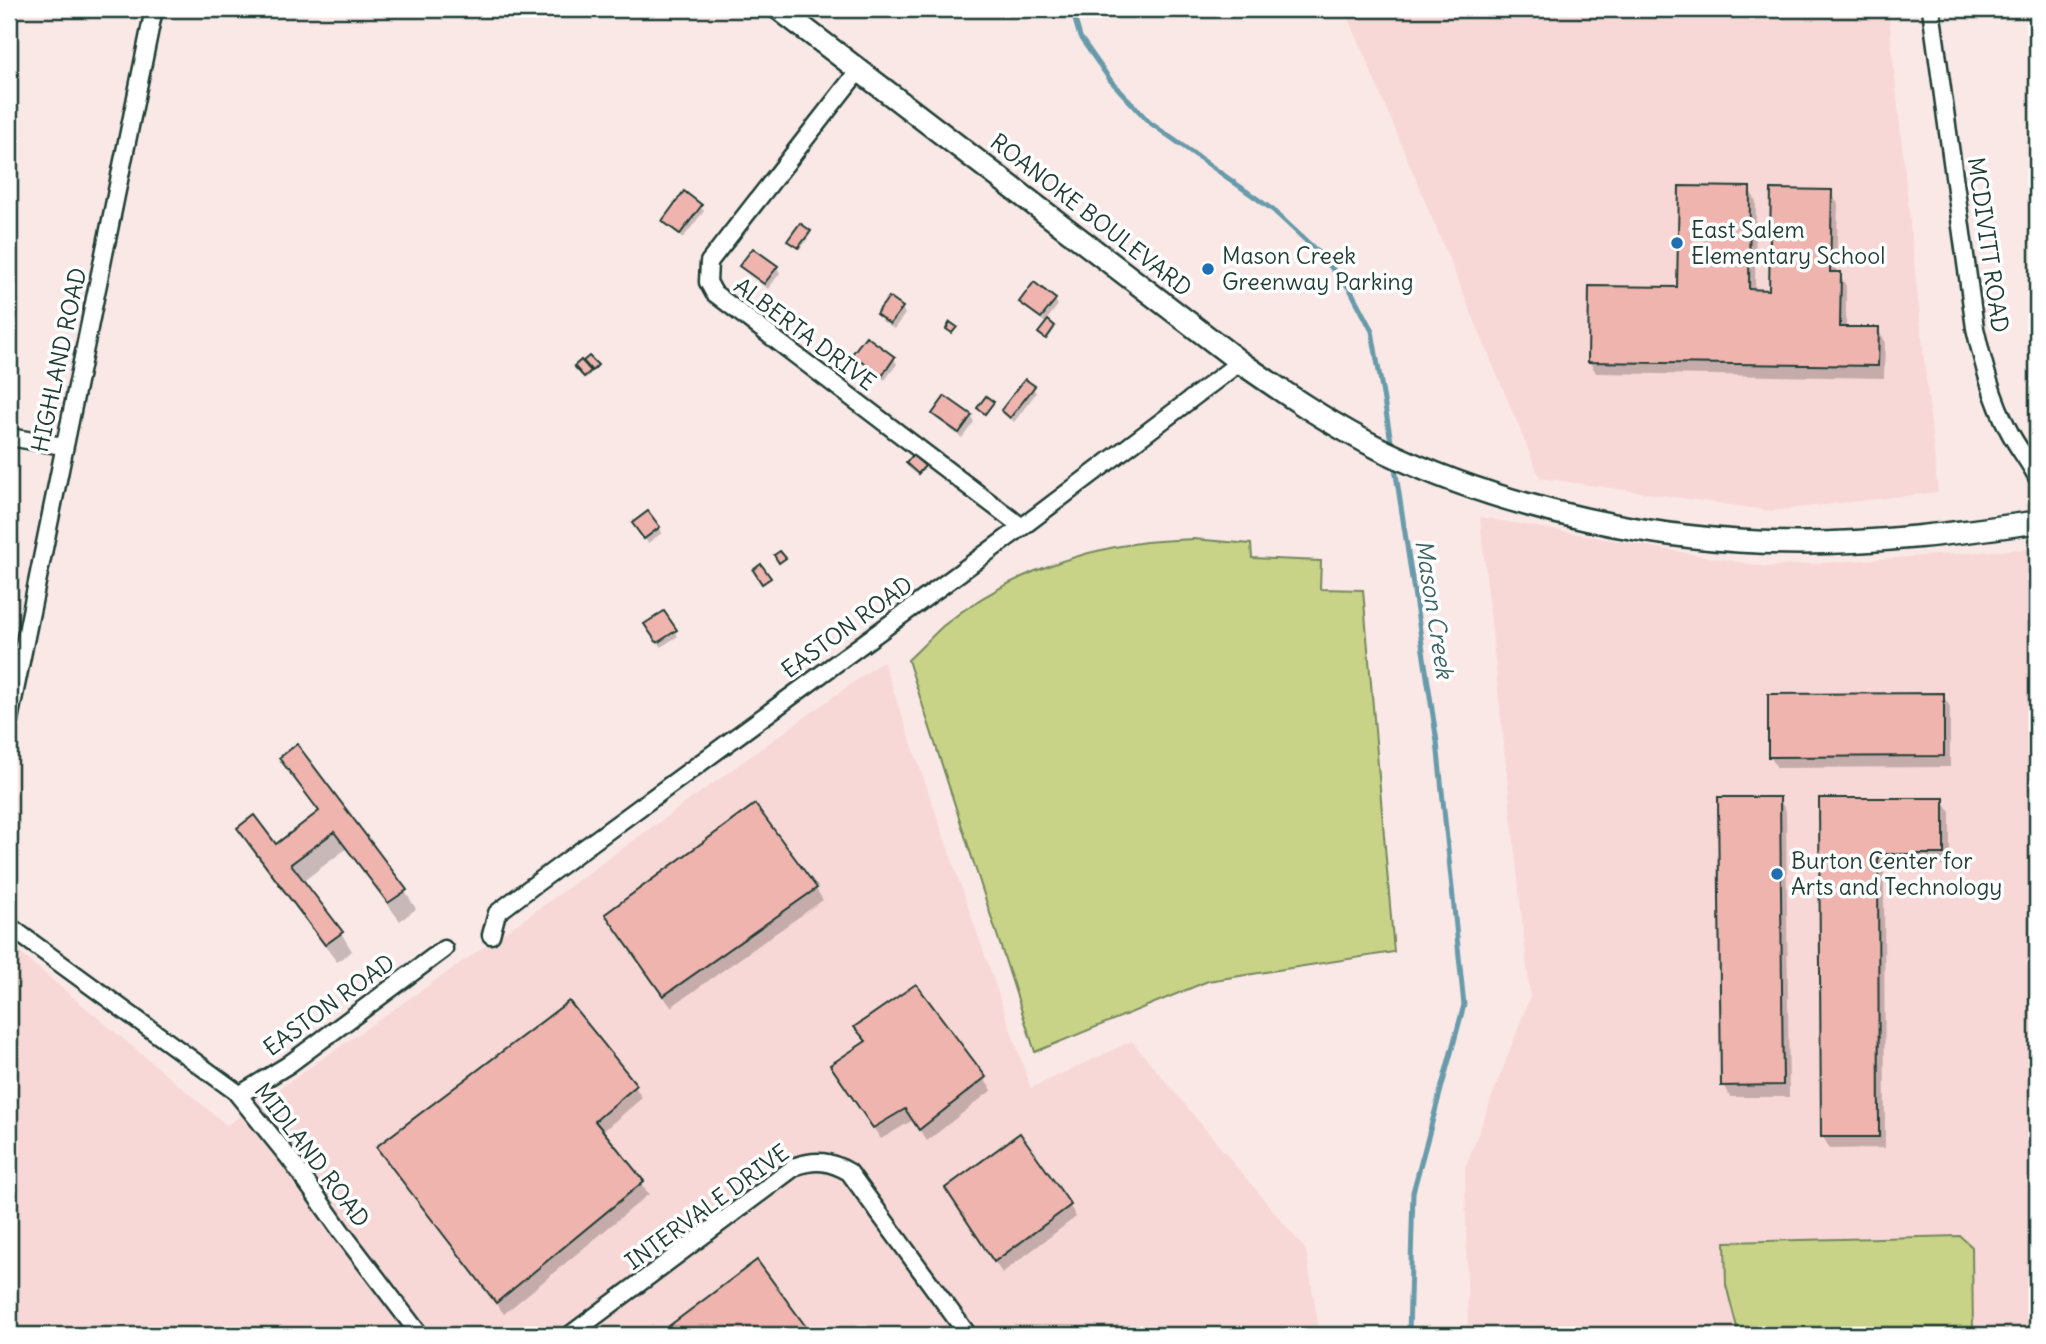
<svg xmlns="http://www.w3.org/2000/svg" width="2046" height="1344" viewBox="0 0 2046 1344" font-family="Delius,sans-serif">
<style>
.built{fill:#f7d8d6}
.green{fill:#c8d387;stroke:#74885e;stroke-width:2}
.shadow{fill:#0003}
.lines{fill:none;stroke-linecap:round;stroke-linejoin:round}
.stream{stroke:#679baa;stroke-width:5}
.building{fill:#f0b4af;stroke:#1f3d34;stroke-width:2}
.street-casing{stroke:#1f3d34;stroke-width:21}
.secondary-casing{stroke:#1f3d34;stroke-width:26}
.street{stroke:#fff;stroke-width:16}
.secondary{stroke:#fff;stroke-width:21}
.poi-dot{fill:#1f6fb2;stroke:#fff;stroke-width:2.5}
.labels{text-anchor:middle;stroke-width:7;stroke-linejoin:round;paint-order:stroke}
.street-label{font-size:23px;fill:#1f3d34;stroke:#fff}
.poi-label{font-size:23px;fill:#1f3d34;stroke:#fff;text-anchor:start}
.water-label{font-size:24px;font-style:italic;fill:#3d6465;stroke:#fff}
</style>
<rect width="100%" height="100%" fill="#fae8e7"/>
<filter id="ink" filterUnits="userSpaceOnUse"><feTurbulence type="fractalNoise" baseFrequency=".0143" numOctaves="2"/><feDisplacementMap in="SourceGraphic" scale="14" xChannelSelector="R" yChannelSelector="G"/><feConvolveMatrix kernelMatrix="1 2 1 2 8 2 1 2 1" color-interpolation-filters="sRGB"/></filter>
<g filter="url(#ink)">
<g class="built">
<path d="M 1345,9 L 1888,9 L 1938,492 L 1772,511 L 1540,478 Z"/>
<path d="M 1480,517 L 1767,567 L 2037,548 L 2037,1335 L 1468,1335 L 1465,1168 L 1530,997 Z"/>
<path d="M 883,661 L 1031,1088 L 1132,1041 L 1306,1250 L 1320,1335 L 9,1335 L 9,944 L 227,1125 L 530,915 Z"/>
</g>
<g class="green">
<path d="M 1193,539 L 1251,544 L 1252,558 L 1321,561 L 1320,589 L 1363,590 L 1394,952 L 1208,981 L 1035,1052 L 908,660 C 920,649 931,637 943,626 C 997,581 1070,552 1139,543 C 1157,540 1176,540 1193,539 Z"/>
<path d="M 1960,1236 L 1972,1247 L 1973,1335 L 1739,1335 L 1726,1285 L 1725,1242 Z"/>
</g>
<g class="shadow">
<path d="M 1749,189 L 1756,201 L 1755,291 L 1771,292 L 1831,192 L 1838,204 L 1836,274 L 1840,274 L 1846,286 L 1846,329 L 1878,329 L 1885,341 L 1884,378 L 1596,373 L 1589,361 L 1679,289 Z"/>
<path d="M 700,206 L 704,211 L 683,238 L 667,226 L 664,221 Z"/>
<path d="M 809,232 L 811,234 L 800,249 L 791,243 Z"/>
<path d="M 742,266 L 777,268 L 780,273 L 768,289 L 745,271 Z"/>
<path d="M 1055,300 L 1058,305 L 1046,321 L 1055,329 L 1047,340 L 1041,335 L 1047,324 L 1025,308 L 1021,302 Z"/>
<path d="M 902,308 L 905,314 L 894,329 L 881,320 L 878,314 Z"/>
<path d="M 867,338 L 894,359 L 897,364 L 885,380 L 858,360 L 854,354 Z"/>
<path d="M 588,358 L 597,368 L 586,378 L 577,367 Z"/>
<path d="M 1033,388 L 1036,393 L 1014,422 L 1003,410 Z"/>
<path d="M 934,414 L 971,416 L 974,422 L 962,438 L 937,419 Z"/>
<path d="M 659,527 L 662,533 L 648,543 L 637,529 Z"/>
<path d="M 664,613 L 678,636 L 661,647 L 647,624 Z"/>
<path d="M 1943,695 L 1950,707 L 1950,767 L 1777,768 L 1770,756 Z"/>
<path d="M 281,758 L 405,891 L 416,909 L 400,921 L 346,849 L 302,882 L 341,933 L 352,951 L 337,962 L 249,846 L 239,828 L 275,847 L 319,813 Z"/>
<path d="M 1779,799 L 1786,811 L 1789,1097 L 1730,1097 L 1723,1085 Z"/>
<path d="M 1821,800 L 1943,800 L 1950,812 L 1950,866 L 1884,866 L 1885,1148 L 1830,1149 L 1823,1137 Z"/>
<path d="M 816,889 L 823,900 L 671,1007 L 614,926 Z"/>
<path d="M 916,986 L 992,1090 L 927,1141 L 913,1120 L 881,1139 L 839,1078 L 866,1043 L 856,1028 Z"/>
<path d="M 635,1086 L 642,1098 L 602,1132 L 649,1194 L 504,1314 L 378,1148 Z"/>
<path d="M 955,1200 L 1070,1206 L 1076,1217 L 1002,1273 Z"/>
<path d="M 757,1263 L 810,1335 L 659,1335 Z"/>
</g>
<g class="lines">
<g class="stream">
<path d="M 1072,9 L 1080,37 L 1111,81 L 1149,122 L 1273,210 L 1318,252 L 1350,289 L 1372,331 L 1392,447"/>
<path d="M 1394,461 L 1437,742 L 1464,1005 L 1413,1192 L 1409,1335"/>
</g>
</g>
<g class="building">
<path d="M 1679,186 L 1750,187 L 1749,289 L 1769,290 L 1771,189 L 1832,190 L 1830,272 L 1841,272 L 1840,327 L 1879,327 L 1878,366 L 1588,362 L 1589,286 L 1677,287 Z"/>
<path d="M 684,191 L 702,205 L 680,234 L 662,221 Z"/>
<path d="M 800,223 L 811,231 L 798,248 L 787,241 Z"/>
<path d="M 753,248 L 778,266 L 764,284 L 739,266 Z"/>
<path d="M 1034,282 L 1056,299 L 1041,318 L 1019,302 Z"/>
<path d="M 889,297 L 903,307 L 890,324 L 876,314 Z"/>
<path d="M 1048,320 L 1055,326 L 1046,339 L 1038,333 Z"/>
<path d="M 950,322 L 957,327 L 952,333 L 946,329 Z"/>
<path d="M 866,336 L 895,357 L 882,376 L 852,354 Z"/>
<path d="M 589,356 L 598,365 L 592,371 L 583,361 Z"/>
<path d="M 581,360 L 591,371 L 584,377 L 574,366 Z"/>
<path d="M 1025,379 L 1035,386 L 1010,418 L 1001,410 Z"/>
<path d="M 945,396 L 972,415 L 959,433 L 932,414 Z"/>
<path d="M 986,396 L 994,402 L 985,414 L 977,408 Z"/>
<path d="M 913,455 L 925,466 L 918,474 L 906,463 Z"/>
<path d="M 648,511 L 660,527 L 644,539 L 632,523 Z"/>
<path d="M 780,551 L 786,558 L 779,563 L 774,555 Z"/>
<path d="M 761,564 L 771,578 L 762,584 L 753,570 Z"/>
<path d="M 664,611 L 677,630 L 657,643 L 644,624 Z"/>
<path d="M 1944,693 L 1944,756 L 1768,757 L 1768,694 Z"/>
<path d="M 297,744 L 407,890 L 388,903 L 334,832 L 291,864 L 343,932 L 325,945 L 237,828 L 254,815 L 276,844 L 319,811 L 279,758 Z"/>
<path d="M 1718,797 L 1780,797 L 1783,1085 L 1721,1086 Z"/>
<path d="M 1819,798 L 1944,798 L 1944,854 L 1878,854 L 1879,1137 L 1821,1137 Z"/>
<path d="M 755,804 L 817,888 L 663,996 L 605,914 Z"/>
<path d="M 916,984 L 986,1077 L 919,1130 L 905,1109 L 873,1128 L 830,1065 L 866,1041 L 854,1027 Z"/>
<path d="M 569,1001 L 637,1085 L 595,1121 L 644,1181 L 496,1303 L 376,1147 Z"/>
<path d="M 1020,1133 L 1071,1205 L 994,1262 L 945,1188 Z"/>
<path d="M 757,1260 L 812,1335 L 657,1335 Z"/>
</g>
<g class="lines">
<defs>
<g id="street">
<path d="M 1931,9 L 1975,328 C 1983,363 1992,399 2009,431 C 2017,447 2029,461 2037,477"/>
<path d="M 859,70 L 709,262 L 708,282 L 714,293 L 1022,527"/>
<path d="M 9,437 L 63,446"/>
<path d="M 9,720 L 154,9"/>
<path d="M 9,926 L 235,1091 L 290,1159 L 341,1231 L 420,1335"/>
<path d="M 491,935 L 497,913 L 534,885 L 1022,527 L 1240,362"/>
<path d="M 239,1095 L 288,1065 L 444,949"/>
<path d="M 570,1335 L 796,1166 C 816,1159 830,1161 849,1172 L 968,1335"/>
</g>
<path id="secondary" d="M 779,9 L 1240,362 C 1287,395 1333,426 1384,451 C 1509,511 1662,543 1800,543 C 1879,543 1959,533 2037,522"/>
</defs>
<use href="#street" class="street-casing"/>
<use href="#secondary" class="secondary-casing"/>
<use href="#street" class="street"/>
<use href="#secondary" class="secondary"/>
</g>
</g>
<g class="poi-dot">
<circle cx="1677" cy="243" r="7"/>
<circle cx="1208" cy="269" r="7"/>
<circle cx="1777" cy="874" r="7"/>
</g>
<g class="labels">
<g class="street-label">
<text transform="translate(1091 215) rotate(38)" y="8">ROANOKE BOULEVARD</text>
<text transform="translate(1988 245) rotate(82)" y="8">MCDIVITT ROAD</text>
<text transform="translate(805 334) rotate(37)" y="8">ALBERTA DRIVE</text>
<text transform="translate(59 360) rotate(-78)" y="8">HIGHLAND ROAD</text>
<text transform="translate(847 627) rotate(-36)" y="8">EASTON ROAD</text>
<text transform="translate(329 1005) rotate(-36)" y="8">EASTON ROAD</text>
<text transform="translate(312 1155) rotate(53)" y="8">MIDLAND ROAD</text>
<text transform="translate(707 1207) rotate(-36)" y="8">INTERVALE DRIVE</text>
</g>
<g class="poi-label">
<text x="1691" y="238">East Salem<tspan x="1691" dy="26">Elementary School</tspan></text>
<text x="1222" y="264">Mason Creek<tspan x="1222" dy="26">Greenway Parking</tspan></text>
<text x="1791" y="869">Burton Center for<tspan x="1791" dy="26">Arts and Technology</tspan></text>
</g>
<g class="water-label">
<text transform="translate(1434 609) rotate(81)" y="8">Mason Creek</text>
</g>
</g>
<rect width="2046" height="1344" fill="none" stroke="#fff" stroke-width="35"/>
<rect x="18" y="18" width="2011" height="1309" fill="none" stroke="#1f3d34" stroke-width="2.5" filter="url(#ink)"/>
</svg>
